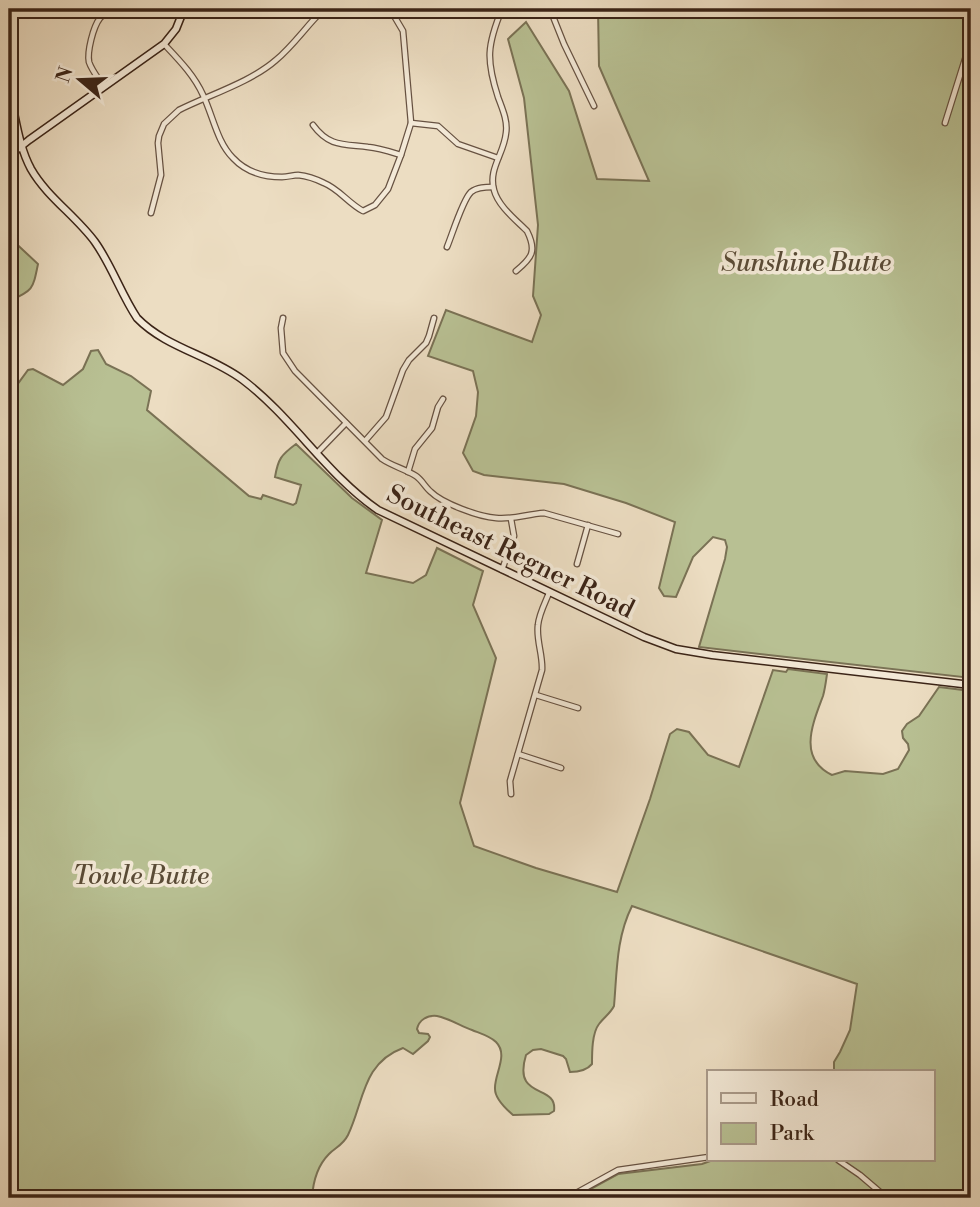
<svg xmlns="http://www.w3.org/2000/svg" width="980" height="1207" viewBox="0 0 980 1207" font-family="'Libre Bodoni',serif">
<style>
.green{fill:#b8c093;stroke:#7a7255;stroke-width:2}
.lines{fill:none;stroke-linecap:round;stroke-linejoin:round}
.street-casing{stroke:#675242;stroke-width:7}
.secondary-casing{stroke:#3b2417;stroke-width:9}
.street{stroke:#f3e9d7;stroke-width:4.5}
.secondary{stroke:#f3e9d7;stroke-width:6}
.labels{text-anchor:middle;stroke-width:7;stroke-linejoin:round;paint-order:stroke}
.park-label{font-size:26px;font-style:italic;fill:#5a4b36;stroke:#f3e9d7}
.street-label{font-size:26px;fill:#3b2417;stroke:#f3e9d7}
</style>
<rect width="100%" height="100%" fill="#ecddc2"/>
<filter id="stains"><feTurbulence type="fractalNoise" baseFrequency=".00286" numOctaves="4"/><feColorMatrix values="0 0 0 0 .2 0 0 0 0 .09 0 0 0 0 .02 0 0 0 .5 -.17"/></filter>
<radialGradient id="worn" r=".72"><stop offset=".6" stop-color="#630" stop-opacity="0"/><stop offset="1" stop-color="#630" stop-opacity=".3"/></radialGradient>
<g class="green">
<path d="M 598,9 L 971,9 L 971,678 L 699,647 L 725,559 L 727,547 L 725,540 L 713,537 L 693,557 L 676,597 L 664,596 L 659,588 L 675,522 L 626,503 L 564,484 L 484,475 L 473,471 L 463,453 L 476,416 L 478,392 L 473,371 L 428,356 L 446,310 L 532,342 L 541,315 L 533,296 L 538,225 L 524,98 L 508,39 L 526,22 L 569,91 L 597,179 L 649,181 L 599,66 Z"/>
<path d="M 9,237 L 38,264 C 33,289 33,291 9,301 Z"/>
<path d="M 98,350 L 106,364 L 131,376 L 151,391 L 147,410 L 249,496 L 261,499 L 263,495 L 293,505 L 296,503 L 301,485 L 275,477 C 278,459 281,455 296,444 L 352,498 L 382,520 L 366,573 L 413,583 L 426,575 L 437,548 L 483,571 L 473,605 L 496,658 L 460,803 L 474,846 L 536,868 L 617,892 L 650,799 L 670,734 L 677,729 L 689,732 L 708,755 L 739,767 L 773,670 L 786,672 L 788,669 L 827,674 C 826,681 825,689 823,696 C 813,723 797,758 832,775 L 845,771 L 883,774 L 898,769 L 909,750 L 908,744 L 903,738 L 902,731 L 907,724 L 919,716 L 939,687 L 971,691 L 971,1198 L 574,1198 L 618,1174 L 702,1164 L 713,1160 L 933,1160 L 933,1072 L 834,1072 L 834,1062 L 840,1052 L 850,1030 L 857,984 L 632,906 C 616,938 617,972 614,1006 C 610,1014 604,1017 599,1024 C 592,1033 592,1052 592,1064 C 587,1070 578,1072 570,1072 L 566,1059 L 563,1056 L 541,1049 L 533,1050 L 526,1055 C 512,1101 558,1083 554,1111 L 549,1114 L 513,1115 C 506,1109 495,1098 495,1089 C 494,1074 509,1055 496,1042 C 490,1036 479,1033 472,1030 C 461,1026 448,1018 437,1016 C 427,1015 419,1020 417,1029 L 419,1033 L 428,1034 L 430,1037 L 428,1041 L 413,1054 L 403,1048 C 362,1063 364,1102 348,1135 C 343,1145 336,1147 329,1154 C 317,1166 313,1182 312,1198 L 9,1198 L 9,390 L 14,389 L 28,370 L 33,369 L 63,385 L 83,369 L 91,351 Z"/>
</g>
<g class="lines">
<defs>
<g id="street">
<path d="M 502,9 C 487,45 486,60 498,97 C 502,108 508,121 506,133 C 504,154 488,169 494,190 C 498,206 516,220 527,231 C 537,251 532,258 516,271"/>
<path d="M 550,9 L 564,44 L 594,106"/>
<path d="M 164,44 C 179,60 194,75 203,95 C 213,116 217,142 233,158 C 246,172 263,177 282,177 C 288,177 293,175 298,175 C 307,176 316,179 324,183 C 339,189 348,203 363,211 L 375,205 L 388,189 L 401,155 L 411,123 L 403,31 L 390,9"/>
<path d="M 104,87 C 99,79 92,71 89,62 C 87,52 93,27 100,18 C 103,14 104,14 109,12"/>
<path d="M 411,123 L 438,126 L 458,144 L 498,158"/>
<path d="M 945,123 L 971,40"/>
<path d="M 313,125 C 329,147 344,144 368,147 C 379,148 391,152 401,155"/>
<path d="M 151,213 L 161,175 L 158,143 L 159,136 L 164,124 L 179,110 C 209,95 251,82 276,60 C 294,45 307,25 324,9"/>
<path d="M 447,247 C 452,235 463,199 471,192 C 477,187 486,187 493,187"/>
<path d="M 283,318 L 281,328 L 283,353 L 295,371 L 382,459 C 392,466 405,469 416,476 C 422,480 425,487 431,492 C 442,503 479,517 496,518 C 512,520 527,514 544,513 L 618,534"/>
<path d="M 365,441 L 386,417 L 403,370 L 409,360 L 426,343 L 429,336 L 434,318"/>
<path d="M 317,453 L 346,423"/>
<path d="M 408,472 L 415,449 L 432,428 L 438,407 L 443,399"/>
<path d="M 577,564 L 588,525"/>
<path d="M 502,570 L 514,536 L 511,519"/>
<path d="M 536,695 L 578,708"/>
<path d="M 518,754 L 561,768"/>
<path d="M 511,794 L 510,781 L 542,670 C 543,655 536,640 538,625 C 539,614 545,603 549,593"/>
<path d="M 838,1160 L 860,1175 L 887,1198"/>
<path d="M 567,1198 L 618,1170 L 709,1157"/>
</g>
<g id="secondary">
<path d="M 9,91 C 16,117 18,145 31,169 C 47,197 76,216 95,242 C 112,266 121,294 137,318 C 166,348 210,355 243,380 C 292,417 327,475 378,510 L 644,637 L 676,649 L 712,655 L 971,685"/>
<path d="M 9,161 L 14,152 L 29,140 L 164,44 L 176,29 L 184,9"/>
</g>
</defs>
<use href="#street" class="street-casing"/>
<use href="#secondary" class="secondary-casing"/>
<use href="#street" class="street"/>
<use href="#secondary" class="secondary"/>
</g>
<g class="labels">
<g class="park-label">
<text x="806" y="271">Sunshine Butte</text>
<text x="141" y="884">Towle Butte</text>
</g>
<g class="street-label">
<text transform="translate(511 551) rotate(26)" y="9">Southeast Regner Road</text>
</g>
</g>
<rect width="980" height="1207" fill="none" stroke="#ecddc2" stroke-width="35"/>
<rect x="10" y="10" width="959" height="1186" fill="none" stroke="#3b2417" stroke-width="3.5"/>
<rect x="18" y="18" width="945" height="1172" fill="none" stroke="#3b2417" stroke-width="2"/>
<rect x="707" y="1070" width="228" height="91" fill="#f3e9d7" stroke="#a99a8a" stroke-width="2"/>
<rect x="721" y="1093" width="35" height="10" fill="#f3e9d7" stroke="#a99a8a" stroke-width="2"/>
<text x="770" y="1106" font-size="21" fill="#3b2417">Road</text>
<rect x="721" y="1123" width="35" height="21" fill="#b8c093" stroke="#a99a8a" stroke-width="2"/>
<text x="770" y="1140" font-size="21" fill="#3b2417">Park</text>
<g transform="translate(80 80) rotate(289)" stroke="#f3e9d7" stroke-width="5" paint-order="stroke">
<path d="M0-5L12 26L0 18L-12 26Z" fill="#3b2417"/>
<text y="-10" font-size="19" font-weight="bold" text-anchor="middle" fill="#3b2417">N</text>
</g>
<rect width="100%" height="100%" filter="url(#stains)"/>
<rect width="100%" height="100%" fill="url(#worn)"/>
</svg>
